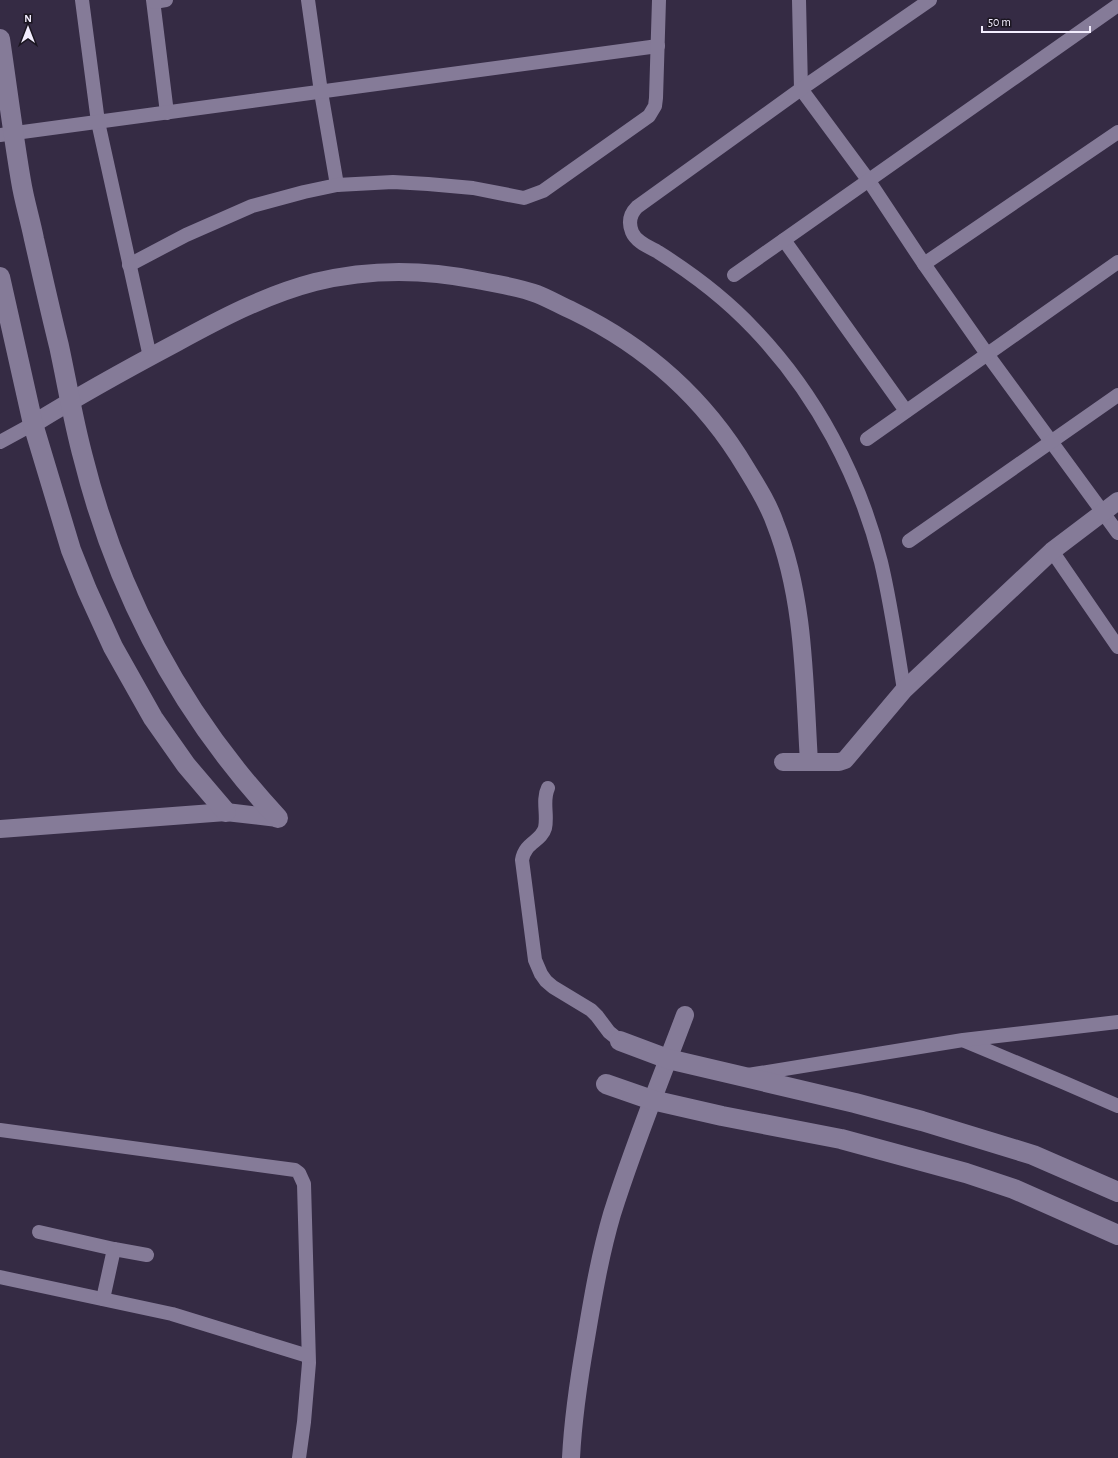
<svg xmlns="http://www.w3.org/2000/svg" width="1118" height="1458" viewBox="0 0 1118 1458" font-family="'Alegreya Sans',sans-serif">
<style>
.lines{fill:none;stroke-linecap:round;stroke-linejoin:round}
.minor{stroke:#857b98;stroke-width:14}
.tertiary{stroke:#857b98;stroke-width:18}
.secondary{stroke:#857b98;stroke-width:20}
</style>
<rect width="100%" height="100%" fill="#352b44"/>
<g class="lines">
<g class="minor">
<path d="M 82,0 L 98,122 L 150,357"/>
<path d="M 153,0 L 167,113"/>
<path d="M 308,0 L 321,92 L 337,185"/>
<path d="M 799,0 L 801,89 L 869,181 L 924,264 L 987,354 L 1118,533"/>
<path d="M 154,2 L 166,0"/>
<path d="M 0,135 L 658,46"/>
<path d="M 784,240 L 906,411"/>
<path d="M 924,264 L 1118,132"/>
<path d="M 129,265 L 186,235 L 252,206 L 304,192 L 337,185 L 393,182 L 428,184 L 473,188 L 524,198 L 543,191 L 649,116 L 655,106 L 656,98 L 659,0"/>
<path d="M 734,275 L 1118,5"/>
<path d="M 867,439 L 1118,262"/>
<path d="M 0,442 L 33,424"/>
<path d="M 909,541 L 1118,395"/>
<path d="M 1052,551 L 1118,647"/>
<path d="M 904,690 C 897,647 891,604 881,562 C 859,475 816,394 754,329 C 726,299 693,274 658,252 C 649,247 636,242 632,232 C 628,222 630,214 637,207 L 801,89 L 930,0"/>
<path d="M 548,788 C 542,800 548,815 545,828 C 541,842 525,842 522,860 L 535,960 L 541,974 L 546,981 L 553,987 L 591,1010 L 597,1016 L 609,1032 L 620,1041"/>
<path d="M 965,1041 L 1065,1083 L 1118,1106"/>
<path d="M 748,1075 L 963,1040 L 1118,1022"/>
<path d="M 0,1130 L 295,1170 L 299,1173 L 304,1184 L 309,1363 L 304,1422 L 299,1458"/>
<path d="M 39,1232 L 114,1249 L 147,1255"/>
<path d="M 0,1277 L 172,1314 L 308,1356"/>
<path d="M 103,1299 L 114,1249"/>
</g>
<g class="tertiary">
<path d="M 33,424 C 80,395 127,369 176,343 C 220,319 265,295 315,282 C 368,269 423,269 477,280 C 497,284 518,287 537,294 C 550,299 561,306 573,311 C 645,346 705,399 746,468 C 757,486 768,503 775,523 C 805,599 804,682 809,762"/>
<path d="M 783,762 L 839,762 L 845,760 L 904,690 L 1052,551 L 1118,501"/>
<path d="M 0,829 L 226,812 L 278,818"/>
<path d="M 571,1458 C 573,1418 579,1378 586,1338 C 593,1296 600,1255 612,1214 C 633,1147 660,1081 685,1015"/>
</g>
<g class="secondary">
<path d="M 0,39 C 7,86 13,134 21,181 C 24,200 30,219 34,239 C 42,274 50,310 59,346 C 67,383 73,420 83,457 C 117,593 182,715 278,818"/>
<path d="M 0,277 L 33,424 L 71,550 L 87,590 L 113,647 L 153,718 L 186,765 L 226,812"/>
<path d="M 620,1041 L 668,1059 L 855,1103 L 922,1121 L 1033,1155 L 1118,1192"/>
<path d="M 606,1084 L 652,1100 L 722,1116 L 841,1139 L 966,1173 L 1014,1189 L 1118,1235"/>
</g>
</g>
<g transform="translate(28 28)" stroke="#1b1621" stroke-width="3" paint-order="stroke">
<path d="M0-3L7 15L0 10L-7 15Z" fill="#f3edfe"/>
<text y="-6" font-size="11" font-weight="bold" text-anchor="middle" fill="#f3edfe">N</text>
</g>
<path d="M982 26v6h108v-6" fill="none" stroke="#f3edfe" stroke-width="2"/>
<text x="988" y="26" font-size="12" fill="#f3edfe" stroke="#1b1621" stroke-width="3" paint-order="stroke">50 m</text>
</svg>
